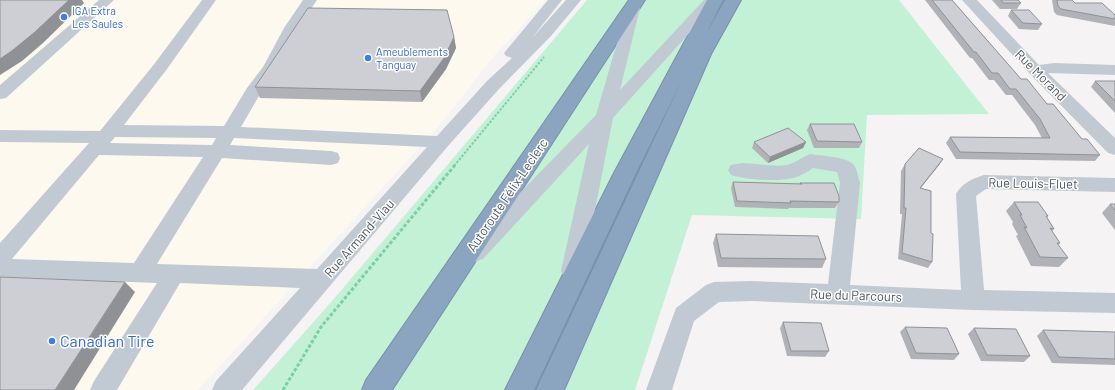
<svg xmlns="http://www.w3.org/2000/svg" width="1115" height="390" viewBox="0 0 1115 390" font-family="Barlow,sans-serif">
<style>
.commercial{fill:#fdf9ef}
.green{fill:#c3f1d5}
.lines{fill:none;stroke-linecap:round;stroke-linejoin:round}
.highway-casing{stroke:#7690ad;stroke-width:2}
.path-far1{stroke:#7ad0a6;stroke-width:2;stroke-dasharray:2.5 1.5;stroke-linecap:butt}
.path{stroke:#7ad0a6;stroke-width:3;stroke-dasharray:3.5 2;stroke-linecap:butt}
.minor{fill:#c1cad2;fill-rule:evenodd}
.highway{fill:#8ba5c1;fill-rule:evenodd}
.wall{fill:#b0b2b7}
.shaded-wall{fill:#909195}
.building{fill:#cdcfd5;stroke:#909195}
.shop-dot{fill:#3f7fe0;stroke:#fff;stroke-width:1.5}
.labels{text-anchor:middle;stroke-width:3;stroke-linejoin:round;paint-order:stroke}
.far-shop-label{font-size:11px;fill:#366cbe;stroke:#fff;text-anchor:start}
.street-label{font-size:13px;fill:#4a5661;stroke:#fff}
.near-shop-label{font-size:16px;fill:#366cbe;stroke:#fff;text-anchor:start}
</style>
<rect width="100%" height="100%" fill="#f5f3f3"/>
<path class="commercial" d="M 0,0 L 546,0 L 494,56 L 438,127 L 198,390 L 0,390 Z"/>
<path class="green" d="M 587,0 L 899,0 L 989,114 L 867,115 L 861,219 L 692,215 L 635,390 L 253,390 L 333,300 Z"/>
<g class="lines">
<defs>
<g id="highway">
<path d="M 629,0 L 645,0 L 392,390 L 362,390 L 366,380 Z"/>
<path d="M 707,0 L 723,0 L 706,34 L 725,0 L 741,0 L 711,54 L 564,390 L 536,390 L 683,78 L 636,173 L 534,390 L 505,390 L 614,173 Z"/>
</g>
</defs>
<use href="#highway" class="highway-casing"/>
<path class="path-far1" d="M 454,166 L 544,57"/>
<path class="path" d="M 283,390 L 321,327 L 455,165"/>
<g class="minor">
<path d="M 99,0 L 114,0 L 6,98 L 0,99 L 0,85 Z"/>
<path d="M 202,0 L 216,0 L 167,69 L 124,125 L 224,126 L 247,88 L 263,67 L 284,28 L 303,0 L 317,0 L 298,28 L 278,68 L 263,89 L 241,127 L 437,136 L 487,81 L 512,58 L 506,56 L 504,53 L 548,0 L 562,0 L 532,38 L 566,0 L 581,0 L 551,36 L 499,89 L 448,146 L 242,390 L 212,390 L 216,381 L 300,288 L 180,283 L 117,390 L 90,390 L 94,381 L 157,283 L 0,277 L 0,243 L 89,143 L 0,142 L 0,130 L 100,131 L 155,63 ZM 115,137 L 216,138 L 212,145 L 110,143 ZM 234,138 L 427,147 L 317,269 L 157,264 L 222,158 L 331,165 L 338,163 L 340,158 L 338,153 L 331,151 L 230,145 ZM 99,155 L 203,157 L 134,263 L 12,259 Z"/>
<path d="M 704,0 L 719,0 L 613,118 L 583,271 L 580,277 L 572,280 L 564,277 L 561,271 L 589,144 L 483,259 L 475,262 L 467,259 L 464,253 L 467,247 L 596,115 L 628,5 L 633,4 L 638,5 L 640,8 L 620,90 Z"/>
<path d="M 962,0 L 977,0 L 1039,65 L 1054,63 L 1115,65 L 1115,75 L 1048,73 L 1115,138 L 1115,155 L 1108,153 L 1029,73 Z"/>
<path d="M 810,154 C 821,156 846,156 854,165 C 857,169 858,177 860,183 L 850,285 L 961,290 L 956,194 C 962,183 972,179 984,175 L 1115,178 L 1115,192 L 986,189 L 976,196 L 984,290 L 1115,293 L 1115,313 L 973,310 L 752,301 L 719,302 L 694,321 L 672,390 L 646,390 L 676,308 L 706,285 L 714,282 L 752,281 L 828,284 L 840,183 L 837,172 L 813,168 C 809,171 804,174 799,176 C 782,183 749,180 731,175 L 728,170 L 731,165 C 749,160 769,168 787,165 C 795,163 802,157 810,154 Z"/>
</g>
<use href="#highway" class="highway"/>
</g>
<g class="wall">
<path d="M 925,0 L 952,0 L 1021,79 L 1047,104 L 1082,139 L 1100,155 L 1095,161 L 956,159 L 946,143 L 950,137 L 1042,138 L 1035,125 L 1012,95 L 1006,95 L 994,80 L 989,80 L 972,58 L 970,58 Z"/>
<path d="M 992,0 L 1018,0 L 1021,3 L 1017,9 L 1000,9 Z"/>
<path d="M 1052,0 L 1072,0 L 1075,3 L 1115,15 L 1115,26 L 1057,15 L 1054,12 Z"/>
<path d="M 1011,10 L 1042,24 L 1038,30 L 1019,29 L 1008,16 Z"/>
<path d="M 454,37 L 456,48 L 446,69 L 422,102 L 260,98 L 255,87 Z"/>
<path d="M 1095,81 L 1115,81 L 1115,113 L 1091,87 Z"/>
<path d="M 810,124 L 862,142 L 859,148 L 814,148 L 807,130 Z"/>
<path d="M 754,142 L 806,142 L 803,148 L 768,163 L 752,148 Z"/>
<path d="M 943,159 L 939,165 L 920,188 L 932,262 L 928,268 L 898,259 L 902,214 L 900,214 L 901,171 L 905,164 Z"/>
<path d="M 733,182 L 799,184 L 800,183 L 839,202 L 835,208 L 789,208 L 788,209 L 735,207 L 731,188 Z"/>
<path d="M 1014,202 L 1048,216 L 1047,217 L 1054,229 L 1052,231 L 1060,243 L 1058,245 L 1068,258 L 1059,267 L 1031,266 L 1016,236 L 1018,235 L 1012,224 L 1013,222 L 1006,211 Z"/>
<path d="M 1110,204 L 1115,204 L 1115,230 L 1102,213 Z"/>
<path d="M 716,234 L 826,259 L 822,268 L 718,267 L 713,243 Z"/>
<path d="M 783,322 L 829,351 L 825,357 L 787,356 L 780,328 Z"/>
<path d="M 905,327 L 959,354 L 954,360 L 911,359 L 900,332 Z"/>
<path d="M 974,328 L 1030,356 L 1024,362 L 981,361 L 968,334 Z"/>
<path d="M 1043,330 L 1115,332 L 1115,365 L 1052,363 L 1037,336 Z"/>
</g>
<g class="shaded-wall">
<path d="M 69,0 L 82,0 L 84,3 L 43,43 L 22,61 L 0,75 L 0,59 Z"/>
<path d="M 454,37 L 456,48 L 446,69 L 422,102 L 420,91 Z"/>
<path d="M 806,142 L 803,148 L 768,163 L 770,157 Z"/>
<path d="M 943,159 L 939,165 L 916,194 L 920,188 Z"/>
<path d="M 125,282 L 135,292 L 74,390 L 55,390 Z"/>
</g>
<g class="building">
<path d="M 0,0 L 69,0 L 35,32 L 13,50 L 0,59 Z"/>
<path d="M 932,0 L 952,0 L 1021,79 L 1027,79 L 1047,104 L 1053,104 L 1082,139 L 1087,139 L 1100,155 L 960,152 L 950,137 L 1050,138 L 1040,119 L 1016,89 L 1010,89 L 998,73 L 992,73 L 976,52 L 974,52 Z"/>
<path d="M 1001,0 L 1018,0 L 1021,3 L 1003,3 Z"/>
<path d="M 1057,0 L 1072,0 L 1075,3 L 1102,3 L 1115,15 L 1115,19 L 1061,9 L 1058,6 Z"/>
<path d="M 308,8 L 447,10 L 454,37 L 444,58 L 420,91 L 255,87 Z"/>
<path d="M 1011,10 L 1029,10 L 1042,24 L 1023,23 Z"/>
<path d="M 1095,81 L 1115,81 L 1115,101 Z"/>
<path d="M 810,124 L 854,124 L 862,142 L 817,141 Z"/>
<path d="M 788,128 L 806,142 L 770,157 L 754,142 Z"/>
<path d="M 919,148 L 943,159 L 920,188 L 931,191 L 931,233 L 933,234 L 932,262 L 902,253 L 906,208 L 904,208 L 905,164 Z"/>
<path d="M 733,182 L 802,184 L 800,183 L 834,183 L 839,196 L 839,202 L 790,201 L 791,203 L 737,201 Z"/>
<path d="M 1014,202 L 1038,202 L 1048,216 L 1046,216 L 1054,229 L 1050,228 L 1060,243 L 1057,243 L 1068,258 L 1040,257 L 1024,227 L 1027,228 L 1020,215 L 1022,215 Z"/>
<path d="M 1110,204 L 1115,204 L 1115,210 Z"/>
<path d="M 716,234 L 818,236 L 826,259 L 721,258 Z"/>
<path d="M 0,277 L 125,282 L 55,390 L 0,390 Z"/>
<path d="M 783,322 L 821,323 L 829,351 L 791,351 Z"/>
<path d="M 905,327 L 947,328 L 959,354 L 916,353 Z"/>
<path d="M 974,328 L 1016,329 L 1030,356 L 987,355 Z"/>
<path d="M 1043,330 L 1115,332 L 1115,359 L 1059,357 Z"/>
</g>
<g class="shop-dot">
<circle cx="64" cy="17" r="4"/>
<circle cx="368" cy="58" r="4"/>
<circle cx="52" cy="341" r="4"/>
</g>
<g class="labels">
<g class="far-shop-label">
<text x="72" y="15">IGA Extra<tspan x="72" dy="13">Les Saules</tspan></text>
<text x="376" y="56">Ameublements<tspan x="376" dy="13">Tanguay</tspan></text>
</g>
<g class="street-label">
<text transform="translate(1041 75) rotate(45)" y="5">Rue Morand</text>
<text transform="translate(1033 183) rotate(1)" y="5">Rue Louis-Fluet</text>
<text transform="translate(507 195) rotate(-56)" y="5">Autoroute Félix-Leclerc</text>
<text transform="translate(359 238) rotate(-49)" y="5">Rue Armand-Viau</text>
<text transform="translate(856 295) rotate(2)" y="5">Rue du Parcours</text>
</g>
<g class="near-shop-label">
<text x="60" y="347">Canadian Tire</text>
</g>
</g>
</svg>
